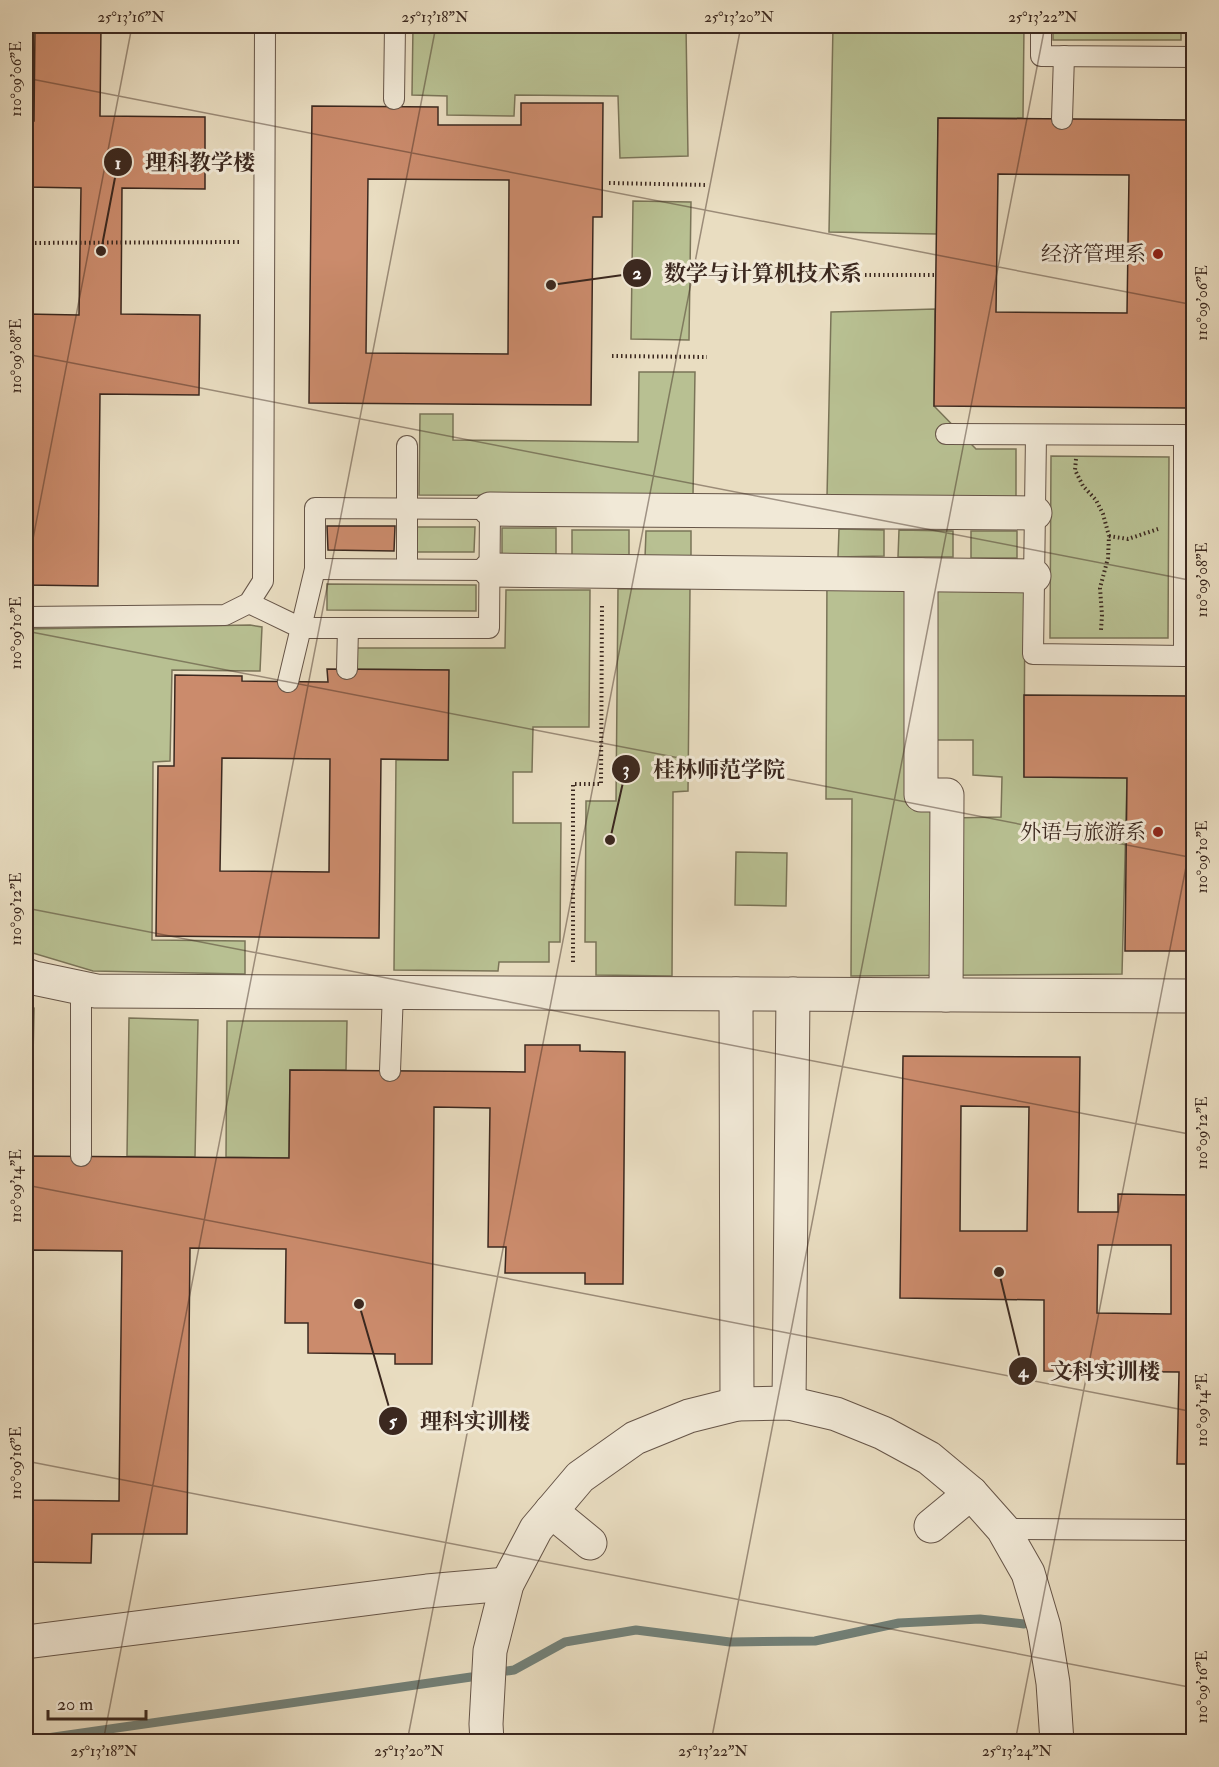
<svg xmlns="http://www.w3.org/2000/svg" width="1219" height="1767" viewBox="0 0 1219 1767" font-family="'IM FELL Double Pica','Noto Serif SC',serif">
<style>
.green{fill:#b8c092;stroke:#7a7458;stroke-width:1.5;fill-rule:evenodd}
.lines{fill:none;stroke-linecap:round;stroke-linejoin:round}
.stream{stroke:#728078;stroke-width:9}
.building{fill:#cb8b6c;stroke:#3b281f;stroke-width:1.5;fill-rule:evenodd}
.lane-casing{stroke:#665548;stroke-width:22}
.street-casing{stroke:#665548;stroke-width:35}
.path{stroke:#3b281f;stroke-width:4;stroke-dasharray:1.5 3;stroke-linecap:butt}
.lane{stroke:#f1e9d7;stroke-width:20}
.street{stroke:#f1e9d7;stroke-width:33}
.ticks{fill:none;stroke:#3b281f;stroke-width:1.5;stroke-opacity:0.45}
.poi-dot{fill:#8f2418;stroke:#f1e9d7;stroke-width:2}
.labels{text-anchor:middle;stroke-width:6;stroke-linejoin:round;paint-order:stroke}
.poi-label{font-size:21px;fill:#3b281f;stroke:#f1e9d7;text-anchor:end}
.leader{fill:none;stroke:#3b281f;stroke-width:2}
.callout-dot{fill:#3b281f;stroke:#f1e9d7;stroke-width:2}
.mark-label{font-size:18px;text-anchor:middle;font-weight:bold;fill:#fff}
.callout-label{font-size:22px;text-anchor:middle;font-weight:bold;fill:#3b281f;stroke:#f1e9d7;stroke-width:6;stroke-linejoin:round;paint-order:stroke}
.neatline{fill:none;stroke:#3b281f;stroke-width:2}
.ticks-label{font-size:15px;text-anchor:middle;fill:#3b281f}
</style>
<rect width="100%" height="100%" fill="#e9ddc1"/>
<filter id="stains"><feTurbulence type="fractalNoise" baseFrequency=".00333" numOctaves="4"/><feColorMatrix values="0 0 0 0 .2 0 0 0 0 .09 0 0 0 0 .02 0 0 0 .5 -.17"/></filter>
<radialGradient id="worn" r=".72"><stop offset=".6" stop-color="#630" stop-opacity="0"/><stop offset="1" stop-color="#630" stop-opacity=".3"/></radialGradient>
<g class="green">
<path d="M 413,26 L 686,26 L 688,156 L 620,158 L 618,96 L 515,95 L 514,116 L 447,115 L 447,96 L 412,95 Z"/>
<path d="M 833,26 L 1024,26 L 1023,118 L 938,118 L 937,234 L 829,232 Z"/>
<rect x="1053" y="26" width="128" height="14"/>
<path d="M 633,201 L 691,202 L 689,340 L 631,339 Z"/>
<path d="M 935,309 L 934,406 L 976,449 L 1016,449 L 1016,499 L 827,497 L 831,312 Z"/>
<path d="M 639,372 L 695,372 L 693,496 L 419,495 L 420,414 L 453,414 L 453,440 L 638,442 Z"/>
<path d="M 1051,456 L 1169,457 L 1168,638 L 1050,638 Z"/>
<path d="M 415,527 L 475,527 L 474,552 L 414,552 Z"/>
<rect x="502" y="528" width="54" height="27"/>
<path d="M 839,529 L 884,530 L 884,556 L 838,557 Z"/>
<rect x="572" y="530" width="57" height="27"/>
<path d="M 899,530 L 953,531 L 953,557 L 898,557 Z"/>
<path d="M 646,531 L 691,531 L 691,558 L 645,558 Z"/>
<rect x="971" y="531" width="46" height="27"/>
<path d="M 827,574 L 1025,577 L 1024,777 L 1127,778 L 1122,974 L 851,976 L 852,799 L 826,799 ZM 921,740 L 973,740 L 973,775 L 1002,777 L 1001,817 L 951,818 L 947,795 L 921,795 Z"/>
<path d="M 327,584 L 476,585 L 476,611 L 327,610 Z"/>
<path d="M 618,589 L 690,589 L 688,791 L 673,792 L 672,976 L 596,975 L 596,942 L 585,942 L 586,801 L 616,801 Z"/>
<path d="M 506,590 L 590,590 L 589,727 L 533,727 L 532,772 L 513,772 L 513,823 L 561,823 L 560,942 L 549,942 L 549,962 L 499,962 L 498,971 L 394,970 L 396,760 L 448,760 L 448,670 L 355,669 L 356,648 L 505,648 Z"/>
<path d="M 250,625 L 262,627 L 260,671 L 172,670 L 170,761 L 153,762 L 152,940 L 245,941 L 245,974 L 93,971 L 26,951 L 26,629 Z"/>
<path d="M 736,852 L 787,853 L 786,906 L 735,905 Z"/>
<path d="M 26,1006 L 34,1008 L 31,1156 L 26,1156 Z"/>
<path d="M 129,1018 L 198,1020 L 195,1157 L 127,1156 Z"/>
<path d="M 227,1021 L 347,1021 L 346,1070 L 290,1070 L 289,1158 L 226,1157 Z"/>
</g>
<g class="lines">
<g class="stream">
<path d="M 507,1671 L 514,1670 L 565,1642 L 636,1630 L 730,1642 L 815,1641 L 899,1623 L 980,1619 L 1024,1624"/>
<path d="M 26,1741 L 471,1677"/>
</g>
</g>
<g class="building">
<path d="M 35,26 L 101,26 L 100,116 L 205,117 L 205,189 L 122,188 L 121,314 L 200,315 L 199,395 L 100,394 L 98,586 L 26,585 L 26,517 L 32,517 L 33,393 L 26,393 L 26,314 L 79,315 L 81,188 L 26,187 L 26,121 L 34,121 Z"/>
<path d="M 521,103 L 603,103 L 602,217 L 593,217 L 591,405 L 309,403 L 312,106 L 438,107 L 438,125 L 521,125 ZM 368,179 L 509,180 L 508,354 L 366,353 Z"/>
<path d="M 938,118 L 1190,120 L 1187,408 L 934,406 ZM 998,174 L 1129,175 L 1127,313 L 996,312 Z"/>
<path d="M 327,526 L 395,526 L 394,551 L 328,550 Z"/>
<path d="M 327,669 L 449,670 L 448,760 L 381,759 L 379,938 L 156,936 L 158,766 L 174,766 L 175,675 L 242,676 L 242,681 L 328,682 ZM 222,758 L 330,759 L 329,872 L 220,871 Z"/>
<path d="M 1024,695 L 1194,696 L 1194,779 L 1190,779 L 1188,885 L 1194,885 L 1194,951 L 1125,951 L 1127,778 L 1024,777 Z"/>
<path d="M 525,1045 L 580,1045 L 580,1051 L 625,1052 L 623,1284 L 585,1284 L 585,1273 L 505,1273 L 506,1247 L 488,1247 L 490,1108 L 434,1107 L 432,1364 L 395,1364 L 395,1354 L 308,1353 L 308,1323 L 285,1323 L 286,1249 L 190,1248 L 187,1534 L 92,1534 L 91,1563 L 26,1562 L 26,1156 L 289,1158 L 290,1070 L 525,1072 ZM 33,1250 L 122,1251 L 119,1501 L 30,1500 Z"/>
<path d="M 903,1056 L 1080,1057 L 1078,1212 L 1118,1212 L 1118,1194 L 1194,1195 L 1194,1464 L 1177,1464 L 1179,1372 L 1044,1371 L 1044,1300 L 900,1298 ZM 961,1106 L 1029,1107 L 1027,1231 L 960,1231 ZM 1098,1245 L 1171,1245 L 1171,1314 L 1097,1313 Z"/>
</g>
<g class="lines">
<defs>
<g id="lane">
<path d="M 1041,26 L 1041,56 L 1194,57"/>
<path d="M 394,99 L 395,26"/>
<path d="M 1062,119 L 1064,56"/>
<path d="M 946,434 L 1184,435 L 1184,656"/>
<path d="M 1036,435 L 1033,654 L 1184,656 L 1194,652"/>
<path d="M 407,446 L 407,569"/>
<path d="M 315,569 L 490,570"/>
<path d="M 249,603 L 301,628 L 489,628 L 490,509 L 315,508 L 315,569 L 288,682"/>
<path d="M 26,617 L 225,615 L 249,603 L 263,581 L 265,26"/>
<path d="M 347,669 L 348,628"/>
<path d="M 390,1071 L 393,992"/>
<path d="M 81,1156 L 81,988"/>
<path d="M 1003,1529 L 1194,1530"/>
</g>
<g id="street">
<path d="M 490,509 L 1035,513"/>
<path d="M 490,570 L 1034,576"/>
<path d="M 921,575 L 921,795 L 947,795 L 946,995"/>
<path d="M 26,975 L 34,978 L 96,991 L 1194,996"/>
<path d="M 736,994 L 737,1404"/>
<path d="M 789,1403 L 793,994"/>
<path d="M 551,1511 L 590,1543"/>
<path d="M 931,1526 L 971,1493"/>
<path d="M 26,1642 L 427,1591 L 507,1584"/>
<path d="M 487,1742 L 486,1724 L 490,1651 L 507,1584 L 536,1529 L 580,1477 L 635,1438 L 689,1416 L 737,1404 L 789,1403 L 836,1414 L 883,1433 L 929,1458 L 971,1493 L 1003,1529 L 1028,1573 L 1044,1627 L 1053,1683 L 1057,1742"/>
</g>
</defs>
<use href="#lane" class="lane-casing"/>
<use href="#street" class="street-casing"/>
<g class="path">
<path d="M 609,183 L 708,185"/>
<path d="M 26,243 L 239,242"/>
<path d="M 829,275 L 936,275"/>
<path d="M 612,356 L 707,357"/>
<path d="M 1076,459 L 1075,470 L 1083,486 L 1096,500 L 1103,514 L 1109,536 L 1108,558 L 1100,588 L 1102,615 L 1101,630"/>
<path d="M 1109,536 L 1128,539 L 1158,529"/>
<path d="M 573,962 L 573,784 L 601,784 L 602,605"/>
</g>
<use href="#lane" class="lane"/>
<use href="#street" class="street"/>
</g>
<path class="ticks" d="M 1180,26 L 1194,28M 26,78 L 1194,305M 26,354 L 1194,581M 26,575 L 132,26M 26,631 L 1194,858M 26,908 L 1194,1135M 26,1185 L 1194,1412M 26,1461 L 1194,1688M 26,1738 L 44,1742M 103,1742 L 436,26M 407,1742 L 741,26M 711,1742 L 1045,26M 1015,1742 L 1194,826"/>
<g class="poi-dot">
<circle cx="1158" cy="254" r="6"/>
<circle cx="1158" cy="832" r="6"/>
</g>
<g class="labels">
<g class="poi-label">
<text x="1146" y="261">经济管理系</text>
<text x="1146" y="839">外语与旅游系</text>
</g>
</g>
<path class="leader" d="M101 251L118 162M551 285L637 273M610 840L626 769M999 1272L1023 1371M359 1304L393 1421"/>
<g class="callout-dot">
<circle cx="101" cy="251" r="6"/>
<circle cx="551" cy="285" r="6"/>
<circle cx="610" cy="840" r="6"/>
<circle cx="999" cy="1272" r="6"/>
<circle cx="359" cy="1304" r="6"/>
<circle cx="118" cy="162" r="15"/>
<circle cx="637" cy="273" r="15"/>
<circle cx="626" cy="769" r="15"/>
<circle cx="1023" cy="1371" r="15"/>
<circle cx="393" cy="1421" r="15"/>
</g>
<g class="mark-label">
<text x="118" y="169">1</text>
<text x="637" y="279">2</text>
<text x="626" y="775">3</text>
<text x="1023" y="1377">4</text>
<text x="393" y="1427">5</text>
</g>
<g class="callout-label">
<text x="200" y="170">理科教学楼</text>
<text x="763" y="281">数学与计算机技术系</text>
<text x="719" y="777">桂林师范学院</text>
<text x="1105" y="1379">文科实训楼</text>
<text x="475" y="1429">理科实训楼</text>
</g>
<rect width="1219" height="1767" fill="none" stroke="#e9ddc1" stroke-width="66"/>
<path d="M48 1710v9h98v-9" fill="none" stroke="#3b281f" stroke-width="3"/>
<text x="57" y="1710" font-size="18" fill="#3b281f" stroke="#f1e9d7" stroke-width="4.5" paint-order="stroke">20 m</text>
<rect x="33" y="33" width="1153" height="1701" class="neatline"/>
<g class="ticks-label">
<text x="131" y="22">25°13'16"N</text>
<text x="435" y="22">25°13'18"N</text>
<text x="739" y="22">25°13'20"N</text>
<text x="1043" y="22">25°13'22"N</text>
<text transform="translate(16 79) rotate(-90)" y="5">110°09'06"E</text>
<text transform="translate(1202 303) rotate(-90)" y="5">110°09'06"E</text>
<text transform="translate(16 356) rotate(-90)" y="5">110°09'08"E</text>
<text transform="translate(1202 580) rotate(-90)" y="5">110°09'08"E</text>
<text transform="translate(16 633) rotate(-90)" y="5">110°09'10"E</text>
<text transform="translate(1202 857) rotate(-90)" y="5">110°09'10"E</text>
<text transform="translate(16 909) rotate(-90)" y="5">110°09'12"E</text>
<text transform="translate(1202 1133) rotate(-90)" y="5">110°09'12"E</text>
<text transform="translate(16 1186) rotate(-90)" y="5">110°09'14"E</text>
<text transform="translate(1202 1410) rotate(-90)" y="5">110°09'14"E</text>
<text transform="translate(16 1463) rotate(-90)" y="5">110°09'16"E</text>
<text transform="translate(1202 1687) rotate(-90)" y="5">110°09'16"E</text>
<text x="104" y="1756">25°13'18"N</text>
<text x="409" y="1756">25°13'20"N</text>
<text x="713" y="1756">25°13'22"N</text>
<text x="1017" y="1756">25°13'24"N</text>
</g>
<rect width="100%" height="100%" filter="url(#stains)"/>
<rect width="100%" height="100%" fill="url(#worn)"/>
</svg>
